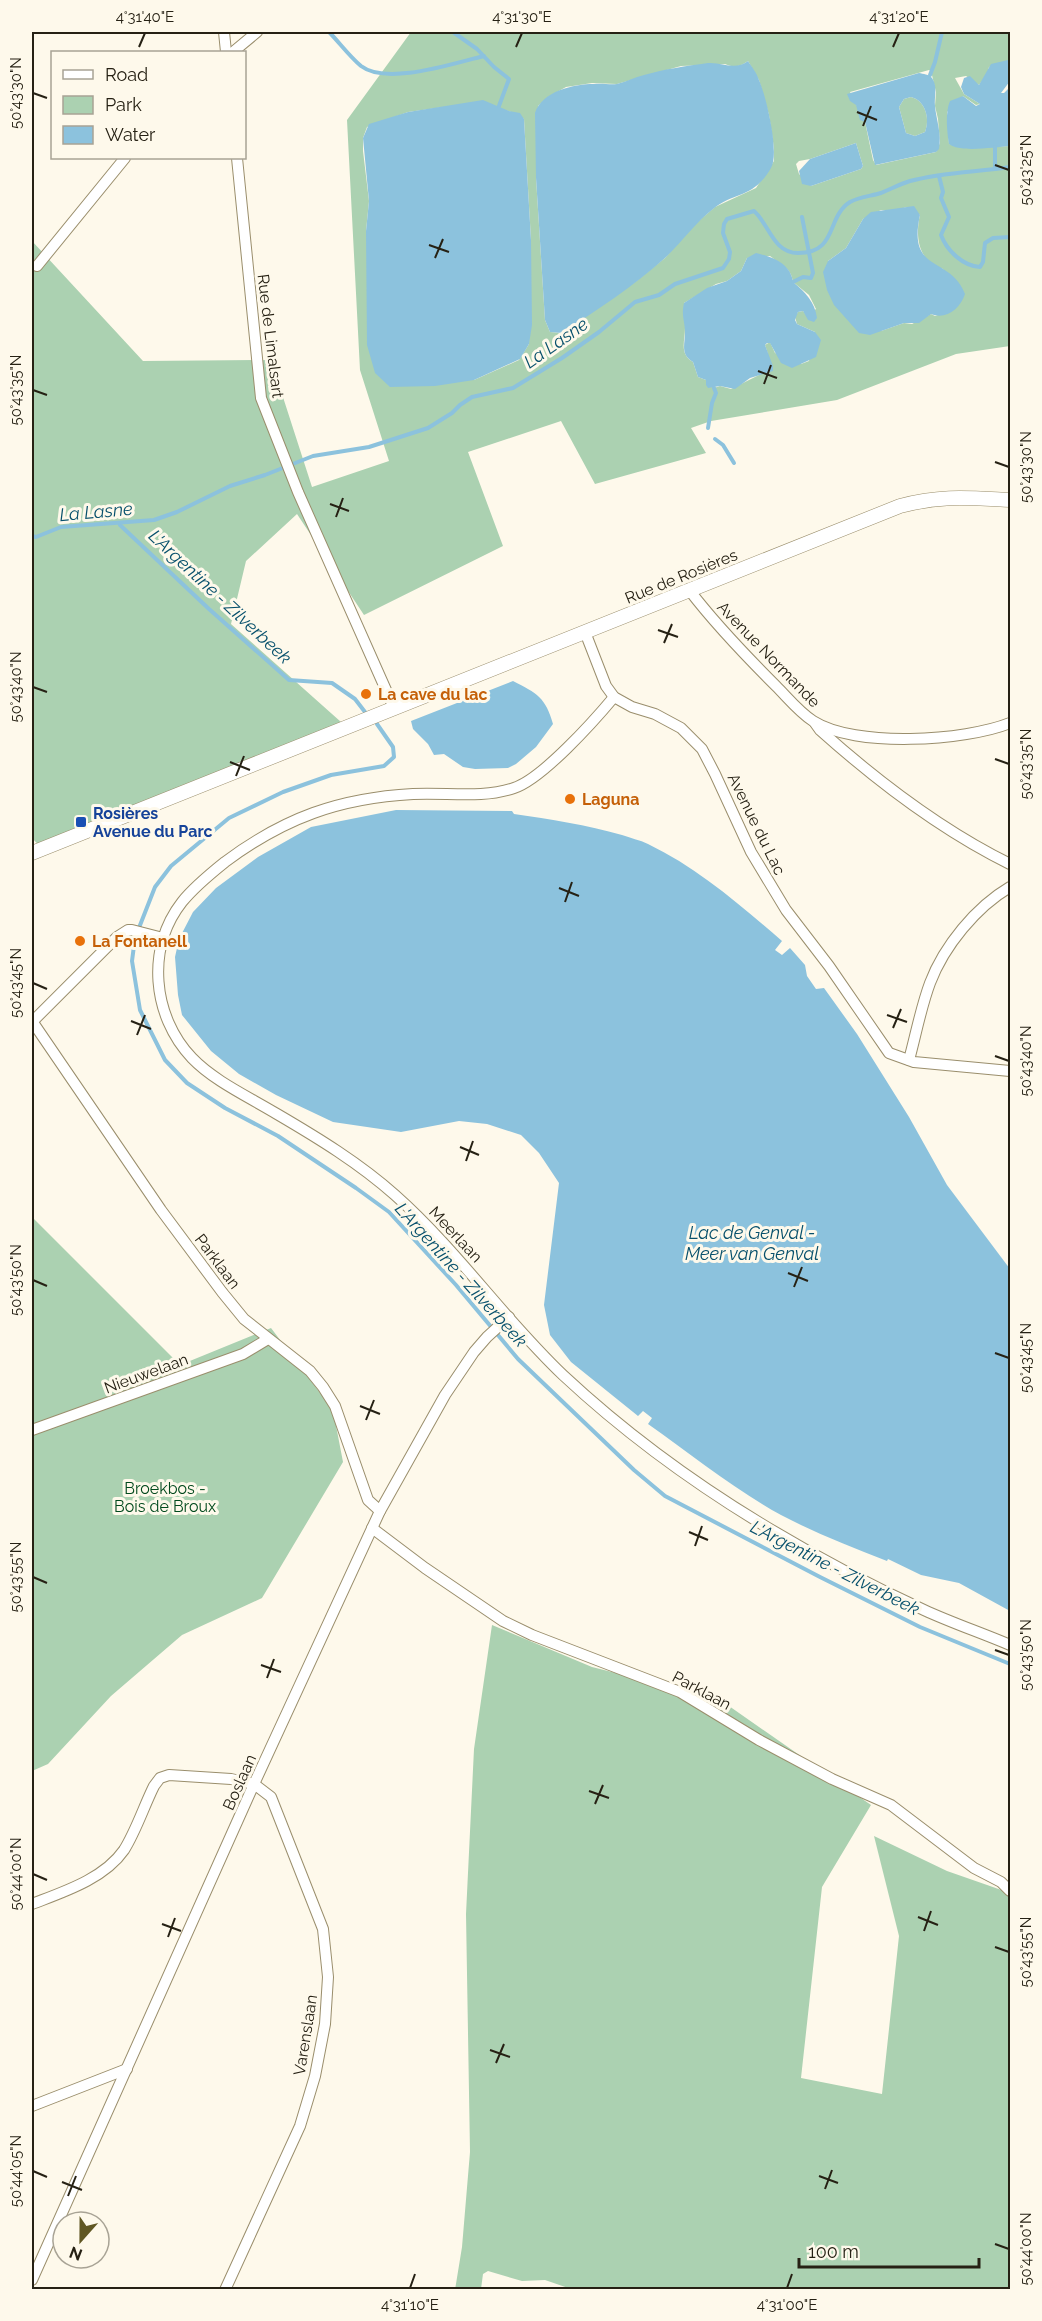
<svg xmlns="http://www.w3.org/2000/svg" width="1042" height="2321" viewBox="0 0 1042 2321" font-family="Raleway,sans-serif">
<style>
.green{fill:#abd1b1;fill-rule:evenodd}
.water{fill:#8cc2dd;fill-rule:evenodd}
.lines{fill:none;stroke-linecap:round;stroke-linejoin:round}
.stream{stroke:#8cc2dd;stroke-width:4}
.minor-casing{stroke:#9a8e6c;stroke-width:12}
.tertiary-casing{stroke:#9a8e6c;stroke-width:15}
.minor{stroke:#fff;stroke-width:10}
.tertiary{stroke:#fff;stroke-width:14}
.ticks{fill:none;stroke:#262114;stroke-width:2}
.food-dot{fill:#e8710a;stroke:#fef9eb;stroke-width:2}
.transit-dot{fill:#1a4fb4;stroke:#fef9eb;stroke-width:2}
.labels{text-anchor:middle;stroke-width:6;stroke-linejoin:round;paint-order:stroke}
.street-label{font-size:16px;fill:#262114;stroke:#fef9eb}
.food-label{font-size:16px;font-weight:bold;fill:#c56008;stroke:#fef9eb;text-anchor:start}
.transit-label{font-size:16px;font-weight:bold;fill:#164399;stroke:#fef9eb;text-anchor:start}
.park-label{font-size:16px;fill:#00491c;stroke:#fef9eb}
.water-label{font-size:18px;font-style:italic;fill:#07506c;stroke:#fef9eb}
.neatline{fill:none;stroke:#262114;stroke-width:2}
.ticks-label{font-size:15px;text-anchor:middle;fill:#262114}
</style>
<rect width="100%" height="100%" fill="#fef9eb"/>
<g class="green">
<path d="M 411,32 L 1010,32 L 1010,61 L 989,67 L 987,74 L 979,85 L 966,76 L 955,78 L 964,94 L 980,104 L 976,105 L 963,96 L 947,112 L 949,144 L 969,148 L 1010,146 L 1010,346 L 956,354 L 837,400 L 711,421 L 691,428 L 706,453 L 595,484 L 561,421 L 468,452 L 503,546 L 364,615 L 297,514 L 246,561 L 231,624 L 341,722 L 46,853 L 32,838 L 32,241 L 143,361 L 271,360 L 312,487 L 389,461 L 360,370 L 347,120 ZM 748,61 L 759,80 L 769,115 L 774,148 L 774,161 L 756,188 L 715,207 L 694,225 L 665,258 L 635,282 L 562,333 L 550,332 L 545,320 L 536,178 L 538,106 L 548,97 L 566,87 L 592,83 L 617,84 L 681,66 L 725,64 C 734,68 740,67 748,61 ZM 929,70 L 931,71 L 936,92 L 935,106 L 938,119 L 940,143 L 936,152 L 876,165 L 873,160 L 865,122 L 850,92 ZM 444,107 L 509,111 L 524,119 L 531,240 L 529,344 L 519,360 L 474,380 L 366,231 L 369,201 L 363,151 L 363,138 L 367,127 L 408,112 ZM 856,143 L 863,166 L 861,169 L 811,186 L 799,174 L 796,164 L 799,161 L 810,159 ZM 907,207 L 920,215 C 915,236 918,262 943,269 L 959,304 L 952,310 L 935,316 L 931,314 L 912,324 L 904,323 L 881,331 L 828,261 L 846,248 L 863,219 L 881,210 L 892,211 ZM 770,256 C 781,265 791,267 793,282 L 809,295 L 816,309 L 807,316 L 803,311 L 798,312 L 795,317 L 797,324 L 815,332 L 809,361 L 801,364 L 775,353 L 770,342 L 765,345 L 768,354 L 761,374 L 731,389 L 720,386 L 714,388 L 706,380 L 698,377 L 693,362 C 679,354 685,341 685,328 C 685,320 685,311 684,303 L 716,284 L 727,281 L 741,271 L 747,258 Z"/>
<path d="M 911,97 C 926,101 930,119 925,132 L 915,136 L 906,133 L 899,107 L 904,99 Z"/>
<path d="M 32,1217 L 180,1365 L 271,1328 L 333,1410 L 343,1462 L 262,1598 L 182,1635 L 111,1696 L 48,1764 L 32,1771 Z"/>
<path d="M 492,1625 L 592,1667 L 719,1699 L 871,1805 L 822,1887 L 801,2078 L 882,2094 L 899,1936 L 874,1836 L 947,1871 L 1010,1893 L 1010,2289 L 574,2290 L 545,2280 L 522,2281 L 488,2271 L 483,2274 L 481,2289 L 455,2290 L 462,2247 L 470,2152 L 466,1914 L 474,1749 Z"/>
</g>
<g class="water">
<path d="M 1008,60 L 1010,61 L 1010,81 L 1001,93 L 1004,93 L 1010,87 L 1010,146 C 995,147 960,153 949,144 C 947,132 945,112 950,101 L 963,96 L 976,106 L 980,104 L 964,94 L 961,87 L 964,78 L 970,76 L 979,85 L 991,64 Z"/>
<path d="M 748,61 C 751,66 757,73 759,80 C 766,96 780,153 771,168 C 753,199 735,191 713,209 C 695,223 682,242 665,258 C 634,286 597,310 562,333 L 550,332 L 545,320 L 536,178 L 535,113 C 542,91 574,84 594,84 C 602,83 610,85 617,84 C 626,82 635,77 644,75 C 665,69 686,66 708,63 C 723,62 735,71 748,61 Z"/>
<path d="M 919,73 C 923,74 929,74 932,78 C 938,86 934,97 935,106 C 936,119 942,134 939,149 L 936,152 L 875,165 L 865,122 L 860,120 L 856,105 L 850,101 L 847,94 ZM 911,97 C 926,101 930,119 925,132 L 915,136 L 906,133 L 899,107 L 904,99 Z"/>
<path d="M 483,100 L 509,111 L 520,113 L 524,119 L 531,240 L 532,325 L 529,344 L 520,359 L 474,380 L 435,386 L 390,387 L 375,373 L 367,345 L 366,231 L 369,201 L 363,138 L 369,124 L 408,112 Z"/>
<path d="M 856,143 L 863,166 L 861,169 L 811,186 L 802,184 L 799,171 L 810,159 Z"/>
<path d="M 914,206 L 920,215 C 907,274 950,255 965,294 C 960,309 946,320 931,314 L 919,323 L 904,323 L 870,335 L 859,333 L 834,305 L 827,290 L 823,272 L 828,261 L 846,248 L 863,219 L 871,212 Z"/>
<path d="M 756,253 C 773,257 791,264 793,282 C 805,292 815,302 817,318 L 814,322 L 808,320 L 803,311 L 798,312 L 795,320 L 797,324 L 815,332 L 821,340 L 816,357 L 792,368 L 781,363 L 770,343 L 767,343 L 765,345 L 773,366 L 773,371 L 750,378 L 735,389 L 720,386 L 708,388 L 706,385 L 706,380 L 698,377 L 693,362 C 680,354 685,345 685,332 C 685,321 681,316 684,303 L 707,288 L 727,281 L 741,271 L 747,258 Z"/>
<path d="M 513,681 C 537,693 546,698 553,724 L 536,747 L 516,764 L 508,768 L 475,769 L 463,767 L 444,754 L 434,755 L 428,744 L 413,729 L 411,721 Z"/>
<path d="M 396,810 L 512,811 L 514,814 C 550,819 587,825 622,835 C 630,838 640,840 648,844 C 698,868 740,905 782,941 L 775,950 L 782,955 L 790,948 L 805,965 L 807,976 L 816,989 L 824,988 L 857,1034 L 909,1117 L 947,1185 L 1010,1269 L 1010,1611 L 959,1583 L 921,1575 L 888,1559 L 887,1561 C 851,1547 815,1533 781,1515 C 734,1489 692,1455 648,1424 L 652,1418 L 643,1411 L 638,1416 L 571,1362 L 550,1335 L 544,1305 L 559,1183 L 539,1153 L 521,1135 L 487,1124 L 459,1121 L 401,1132 L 333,1122 L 276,1095 L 239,1074 L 211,1051 L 182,1015 L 178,995 L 175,957 L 179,939 L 193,912 L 216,888 L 258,857 L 311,827 Z"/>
</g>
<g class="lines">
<g class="stream">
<path d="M 329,32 C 339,42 349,56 361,66 C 387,86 454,63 484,56"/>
<path d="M 453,32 L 477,49 L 494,67 L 509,79 L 499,106"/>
<path d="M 930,75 L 935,62 L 942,32"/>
<path d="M 995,147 L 995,169"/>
<path d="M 939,176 L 943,192 L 941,198 L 949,217 L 941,235 C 947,251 963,266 980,267 L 983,262 L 985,243 L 993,238 L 1010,237"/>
<path d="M 793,282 L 803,277 L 811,278 L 813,273 L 802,217"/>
<path d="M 708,428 L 712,403 L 716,393 L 714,388"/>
<path d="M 715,439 L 723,445 L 734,463"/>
<path d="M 120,525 L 209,609 L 289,680 L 332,683 L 355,699 L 365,712"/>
<path d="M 32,536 L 36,537 L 61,527 L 154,520 L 177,512 L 230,486 L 265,475 L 313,456 L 369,447 L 428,428 L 452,413 L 460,405 L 472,397 L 513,388 L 562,358 L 599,332 L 635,302 L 659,295 L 675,284 L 723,268 L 729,259 L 730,252 L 723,233 L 724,224 L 727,219 L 754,211 C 769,224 773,253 798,253 C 838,253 826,217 850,202 C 859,197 871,196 881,193 C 891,189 900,184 910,181 C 942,172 978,172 1010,167"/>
<path d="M 377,724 L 393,747 L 394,757 L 384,766 L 331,775 L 283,792 L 229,818 L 171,866 L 155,887 L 135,938 L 132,961 L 140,1010 L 165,1060 L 187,1083 L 225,1108 L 278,1136 L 356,1188 L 389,1212 L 456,1285 L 518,1359 L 634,1470 L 665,1496 L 820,1577 L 920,1627 L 1010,1664"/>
</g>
<defs>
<g id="minor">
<path d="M 224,32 L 226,52"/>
<path d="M 233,52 L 257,32"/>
<path d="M 237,158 L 261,398 L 298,492 L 394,708"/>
<path d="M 37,266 L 125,158"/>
<path d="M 690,591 C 716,625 746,656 776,686 C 788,698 799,712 813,721 C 855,748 965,741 1010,723"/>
<path d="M 585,632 L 606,686 L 614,697 L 632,707 L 655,714 L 681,728 L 702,749 L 715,774 L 751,852 L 786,910 L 829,966 L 889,1053 L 914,1062 L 1010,1071"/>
<path d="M 614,697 C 594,721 542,779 514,788 C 482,799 446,792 413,794 C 339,798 284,818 225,862 C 210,874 194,887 182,902 C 146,948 152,1016 192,1058 C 214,1081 249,1097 277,1114 C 318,1138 359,1163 395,1195 C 457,1250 503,1318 563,1375 C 668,1473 794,1550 924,1610 C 952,1623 982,1633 1010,1645"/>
<path d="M 815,723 L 820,730 C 877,781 941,830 1010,864"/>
<path d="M 32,1021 L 161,1210 L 222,1292 L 244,1319 L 310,1371 L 323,1387 L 335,1406 L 368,1500 L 380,1511"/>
<path d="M 32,1022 L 117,937 L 128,930 L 132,930 L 163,938"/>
<path d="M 909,1060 C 916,1034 921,1007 930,983 C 944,946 976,907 1010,887"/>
<path d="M 32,1430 L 243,1354 L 268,1339"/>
<path d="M 372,1528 L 425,1568 L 503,1621 L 532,1635 L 680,1692 L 759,1740 L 832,1779 L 891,1805 L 974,1868 L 1001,1882 L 1010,1891"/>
<path d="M 32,1904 C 63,1892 104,1879 124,1850 C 136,1831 144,1806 154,1786 L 160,1778 L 169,1775 L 231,1779 L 254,1784 L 271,1797 L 323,1929 L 328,1977 L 325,2024 L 315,2076 L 300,2126 L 225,2290"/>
<path d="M 32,2106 L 127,2069"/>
<path d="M 32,2280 L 254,1784 L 380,1511 L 445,1395 L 474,1352 L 487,1337 L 509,1317"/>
</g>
<path id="tertiary" d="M 32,853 L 900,506 C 942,495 968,498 1010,500"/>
</defs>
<use href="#minor" class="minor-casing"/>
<use href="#tertiary" class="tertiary-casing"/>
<use href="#minor" class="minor"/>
<use href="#tertiary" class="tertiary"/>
</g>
<path class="ticks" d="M 139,47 L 145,33M 516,47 L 522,33M 893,47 L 899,33M 33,93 L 47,98M 857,112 L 877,120M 863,126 L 871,106M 995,165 L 1009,170M 429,245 L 449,252M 435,258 L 443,239M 758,371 L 777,378M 764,384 L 771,365M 33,390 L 47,395M 995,462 L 1009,467M 330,504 L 349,511M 336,517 L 343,498M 658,630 L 678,637M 664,643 L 672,624M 33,687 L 47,692M 995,759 L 1009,764M 230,762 L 250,770M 236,776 L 244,756M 559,888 L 579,896M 565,902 L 572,882M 33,983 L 47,989M 887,1015 L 907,1022M 131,1021 L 151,1029M 893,1028 L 901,1009M 137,1035 L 145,1015M 995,1056 L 1009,1061M 460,1147 L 479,1155M 466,1161 L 473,1141M 788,1273 L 808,1281M 33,1280 L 47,1286M 794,1287 L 802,1267M 995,1353 L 1009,1358M 360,1406 L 380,1414M 366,1420 L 374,1400M 689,1532 L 708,1540M 695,1546 L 702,1526M 33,1577 L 47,1583M 995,1650 L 1009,1655M 261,1665 L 281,1672M 267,1678 L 274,1659M 589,1791 L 609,1798M 595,1804 L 603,1785M 33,1874 L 47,1880M 918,1917 L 938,1925M 162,1924 L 181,1931M 924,1931 L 931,1911M 168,1937 L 175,1918M 995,1947 L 1009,1952M 490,2050 L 510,2057M 496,2063 L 504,2044M 33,2171 L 47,2177M 819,2176 L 838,2183M 62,2182 L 82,2190M 825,2189 L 832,2170M 68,2196 L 76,2176M 995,2244 L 1009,2249M 410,2288 L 415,2274M 787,2288 L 792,2274"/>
<g class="food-dot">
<circle cx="366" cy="694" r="6"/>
<circle cx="570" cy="799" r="6"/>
<circle cx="80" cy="941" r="6"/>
</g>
<rect class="transit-dot" x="75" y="816" width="12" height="12" rx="3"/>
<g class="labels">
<g class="street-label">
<text transform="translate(271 336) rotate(83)" y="6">Rue de Limalsart</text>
<text transform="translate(681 576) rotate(-22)" y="6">Rue de Rosières</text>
<text transform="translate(769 654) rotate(46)" y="6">Avenue Normande</text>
<text transform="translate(757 824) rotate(64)" y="6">Avenue du Lac</text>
<text transform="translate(456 1234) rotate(47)" y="6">Meerlaan</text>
<text transform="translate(218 1261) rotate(53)" y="6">Parklaan</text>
<text transform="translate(146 1373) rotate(-20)" y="6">Nieuwelaan</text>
<text transform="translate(702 1690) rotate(28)" y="6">Parklaan</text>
<text transform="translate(239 1782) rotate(-66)" y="6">Boslaan</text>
<text transform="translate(305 2035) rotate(-81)" y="6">Varenslaan</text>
</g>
<g class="food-label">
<text x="378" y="700">La cave du lac</text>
<text x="582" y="805">Laguna</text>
<text x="92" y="947">La Fontanell</text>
</g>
<g class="transit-label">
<text x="93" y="819">Rosières<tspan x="93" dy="18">Avenue du Parc</tspan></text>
</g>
<g class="park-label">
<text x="165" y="1494">Broekbos -<tspan x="165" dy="18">Bois de Broux</tspan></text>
</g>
<g class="water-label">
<text transform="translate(556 343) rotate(-35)" y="6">La Lasne</text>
<text transform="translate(96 512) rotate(-5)" y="6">La Lasne</text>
<text transform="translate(220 597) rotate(43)" y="6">L'Argentine - Zilverbeek</text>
<text x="752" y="1239">Lac de Genval -<tspan x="752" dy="21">Meer van Genval</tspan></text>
<text transform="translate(461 1275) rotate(48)" y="6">L'Argentine - Zilverbeek</text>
<text transform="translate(835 1568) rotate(27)" y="6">L'Argentine - Zilverbeek</text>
</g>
</g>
<rect width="1042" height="2321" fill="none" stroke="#fef9eb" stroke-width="66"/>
<rect x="51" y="51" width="195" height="108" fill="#fef9eb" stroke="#a8a395" stroke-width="1.5"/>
<rect x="63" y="70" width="30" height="9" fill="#ffffff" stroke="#a8a395" stroke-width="1.5"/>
<text x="105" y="81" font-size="18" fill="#262114">Road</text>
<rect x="63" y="96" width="30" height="18" fill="#abd1b1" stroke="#a8a395" stroke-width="1.5"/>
<text x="105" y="111" font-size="18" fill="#262114">Park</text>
<rect x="63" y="126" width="30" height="18" fill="#8cc2dd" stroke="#a8a395" stroke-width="1.5"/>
<text x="105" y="141" font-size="18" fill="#262114">Water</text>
<g transform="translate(81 2240) rotate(201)"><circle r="28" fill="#fef9eb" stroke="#a8a395" stroke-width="1.5"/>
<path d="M0-4.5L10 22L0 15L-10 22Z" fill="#605723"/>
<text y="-9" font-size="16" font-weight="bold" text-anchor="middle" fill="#262114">N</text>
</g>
<path d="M799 2258v9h180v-9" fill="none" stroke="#262114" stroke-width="3"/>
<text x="808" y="2258" font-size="18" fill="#262114" stroke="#fef9eb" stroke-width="4.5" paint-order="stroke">100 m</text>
<rect x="33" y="33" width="976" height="2255" class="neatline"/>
<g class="ticks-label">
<text x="145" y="22">4°31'40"E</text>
<text x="522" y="22">4°31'30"E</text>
<text x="899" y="22">4°31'20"E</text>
<text transform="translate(16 93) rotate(-90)" y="5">50°43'30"N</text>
<text transform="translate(1026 170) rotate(-90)" y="5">50°43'25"N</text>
<text transform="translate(16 390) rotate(-90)" y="5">50°43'35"N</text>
<text transform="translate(1026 467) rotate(-90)" y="5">50°43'30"N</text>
<text transform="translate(16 687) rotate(-90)" y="5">50°43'40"N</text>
<text transform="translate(1026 764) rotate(-90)" y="5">50°43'35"N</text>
<text transform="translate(16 983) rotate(-90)" y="5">50°43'45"N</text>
<text transform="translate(1026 1061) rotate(-90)" y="5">50°43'40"N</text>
<text transform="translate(16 1280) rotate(-90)" y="5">50°43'50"N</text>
<text transform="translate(1026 1358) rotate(-90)" y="5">50°43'45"N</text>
<text transform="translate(16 1577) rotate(-90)" y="5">50°43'55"N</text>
<text transform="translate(1026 1655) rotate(-90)" y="5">50°43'50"N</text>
<text transform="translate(16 1874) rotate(-90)" y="5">50°44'00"N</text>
<text transform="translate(1026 1952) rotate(-90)" y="5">50°43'55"N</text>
<text transform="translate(16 2171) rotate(-90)" y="5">50°44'05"N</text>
<text transform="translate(1026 2249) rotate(-90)" y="5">50°44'00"N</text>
<text x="410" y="2310">4°31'10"E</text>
<text x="787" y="2310">4°31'00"E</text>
</g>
</svg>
